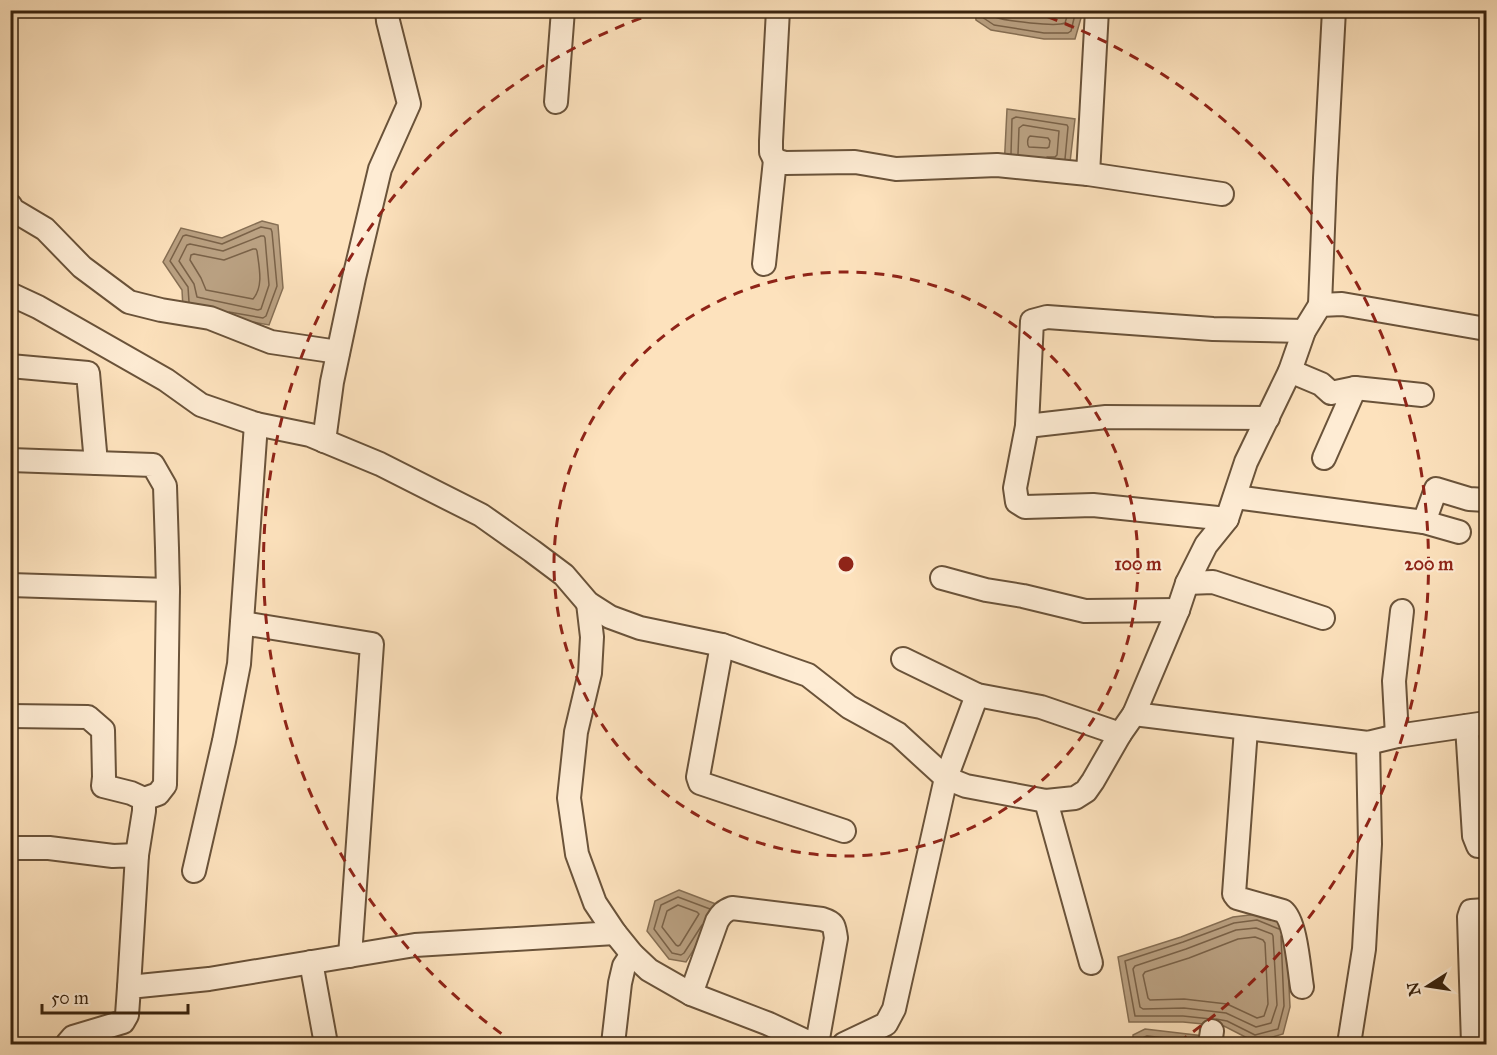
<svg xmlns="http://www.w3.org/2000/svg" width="1497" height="1055" viewBox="0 0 1497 1055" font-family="'IM FELL Great Primer',serif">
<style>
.water{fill:#baa182;stroke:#866f54;stroke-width:1.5}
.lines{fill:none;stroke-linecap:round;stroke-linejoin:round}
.shore{stroke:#7a6248;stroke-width:1.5}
.minor-casing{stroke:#6a533a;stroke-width:26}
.minor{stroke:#feecd4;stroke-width:22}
.ring{fill:none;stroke:#8f2418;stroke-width:3;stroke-dasharray:10 8}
.centre{fill:#8f2418;stroke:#feecd4;stroke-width:3}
.ring-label{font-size:18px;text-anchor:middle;font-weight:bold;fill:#8f2418;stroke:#feecd4;stroke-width:4.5;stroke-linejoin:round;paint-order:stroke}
</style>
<rect width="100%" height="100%" fill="#fde2bd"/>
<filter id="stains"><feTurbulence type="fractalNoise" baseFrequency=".00333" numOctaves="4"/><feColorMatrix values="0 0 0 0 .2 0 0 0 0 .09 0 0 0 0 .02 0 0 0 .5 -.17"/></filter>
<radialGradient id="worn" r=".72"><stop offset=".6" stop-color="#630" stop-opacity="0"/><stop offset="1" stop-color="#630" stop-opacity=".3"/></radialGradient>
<g class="water">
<path d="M 975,11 L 975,10 L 1083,11 L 1075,39 L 1044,39 L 991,30 L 976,20 Z"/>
<path d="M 1007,109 L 1075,119 L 1069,171 L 1004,169 Z"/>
<path d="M 262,221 L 278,225 L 283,288 L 269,325 L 183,309 L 182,290 L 163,262 L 181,228 L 222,238 Z"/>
<path d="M 679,890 L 721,906 L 686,962 L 669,959 L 647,931 L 655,901 Z"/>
<path d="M 1258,914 L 1286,925 L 1290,1007 L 1283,1034 L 1255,1042 L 1224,1026 L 1183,1022 L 1129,1022 L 1118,957 L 1181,937 L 1233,917 Z"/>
<path d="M 1145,1029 L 1204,1036 L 1203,1044 L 1133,1044 L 1133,1035 Z"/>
</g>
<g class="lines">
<g class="shore">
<path d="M 981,10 L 982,17 L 994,25 L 1044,33 L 1068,33 L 1071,31 L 1076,10"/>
<path d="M 988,10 C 991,14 991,15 995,17 C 1005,21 1056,27 1065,23 L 1069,10"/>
<path d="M 1030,136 L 1048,138 L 1050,141 L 1049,147 L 1047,148 L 1029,147 C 1027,145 1027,138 1030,136 Z"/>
<path d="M 1011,154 L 1012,119 L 1016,117 L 1067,125 L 1068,127 L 1065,159"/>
<path d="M 1018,154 L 1019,128 L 1023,125 L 1059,131 L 1057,155 L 1055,157 L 1047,157"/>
<path d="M 261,236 L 264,236 L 265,238 L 269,285 L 261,309 L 258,310 L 197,297 L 194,284 L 179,261 L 187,245 L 190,244 L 223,251 Z"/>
<path d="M 253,249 L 256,249 L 257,251 C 259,267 264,286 253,299 L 206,290 L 201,278 L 190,260 L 191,255 L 194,254 L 224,260 Z"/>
<path d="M 189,302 L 188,287 L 170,261 L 183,236 L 186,235 L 222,244 L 261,227 L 271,229 L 272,232 L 277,286 L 266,316 L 263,318 L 229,312"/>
<path d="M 678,905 L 697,912 L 699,914 L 680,945 L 678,946 L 676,945 L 662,927 L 667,911 Z"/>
<path d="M 702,925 L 684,953 L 681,955 L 672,953 L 654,929 L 661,905 L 678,897 L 710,909"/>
<path d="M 1256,928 L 1272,934 L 1273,936 L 1277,1005 L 1271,1023 L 1256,1027 L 1226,1013 L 1184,1008 L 1143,1009 L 1140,1007 L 1133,969 L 1135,966 L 1186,949 L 1236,930 Z"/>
<path d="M 1255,937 L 1263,940 L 1265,943 L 1268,1004 L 1264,1016 L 1257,1018 L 1227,1004 L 1184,999 L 1150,1000 L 1148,998 L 1143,975 L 1145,972 L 1189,958 L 1238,939 Z"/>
<path d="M 1211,1019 L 1183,1016 L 1135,1016 L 1125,961 L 1183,942 L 1234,923 L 1257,920 L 1279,929"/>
<path d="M 1216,1019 L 1227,1021 L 1255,1035 L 1278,1029 L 1284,1006 L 1281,936"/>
<path d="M 1139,1044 L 1140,1039 L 1147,1036 L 1195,1041 L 1197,1043"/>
</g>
<defs>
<g id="minor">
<path d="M 778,10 L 771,141 L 771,152 L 775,160 L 785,163 L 855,162 L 896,169 L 997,165 L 1088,174 L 1097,10"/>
<path d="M 556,102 L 563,10"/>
<path d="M 1088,174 L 1222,194"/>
<path d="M 10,205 L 13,210 L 45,229 L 82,267 L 129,302 L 161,310 L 210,318 L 271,342 L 338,352"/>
<path d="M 764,264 L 775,160"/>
<path d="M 10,294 L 38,307 L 166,380 L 201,405 L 256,424 L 310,435 L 380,464 L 481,515 L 532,551 L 564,575 L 588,603 L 610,617 L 640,628 L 722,645 L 808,675 L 849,707 L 898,734 L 946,778 L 966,786 L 1046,801 L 1075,798 L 1086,791 L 1093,781 L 1120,734 L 1134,714 L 1178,610 L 1187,583 L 1206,545 L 1227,519 L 1246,462 L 1290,371 L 1304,331 L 1320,305 L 1342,304 L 1486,329"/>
<path d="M 1320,305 L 1325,178 L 1334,10"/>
<path d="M 10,366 L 88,373 L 96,463"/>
<path d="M 1290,371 L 1321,384 L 1331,393 L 1355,388 L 1324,458"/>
<path d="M 1355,388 L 1422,395"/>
<path d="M 1027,426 L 1032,321 L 1047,317 L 1213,329 L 1304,331"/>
<path d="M 324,441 L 332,382 L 354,278 L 380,169 L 409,104 L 388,21 L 387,10"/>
<path d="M 10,460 L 153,465 L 165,486 L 167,548 L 168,590 L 165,785 L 158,794 L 144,799"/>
<path d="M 1235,497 L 1424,522 L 1436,489 L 1469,499 L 1486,500"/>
<path d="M 1227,519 L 1093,505 L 1025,507 L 1017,502 L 1015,488 L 1027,426 L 1106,417 L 1268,418"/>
<path d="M 1424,522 L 1459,532"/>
<path d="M 942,578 L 986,590 L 1023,596 L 1085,611 L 1178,610"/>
<path d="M 1187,583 L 1213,582 L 1323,618"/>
<path d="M 10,585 L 168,590"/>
<path d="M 588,603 L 592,637 L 590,673 L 576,732 L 569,798 L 577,854 L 595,903 L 615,933 L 632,954 L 649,970 L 691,994 L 769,1024 L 812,1044"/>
<path d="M 242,623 L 372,644 L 350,956"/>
<path d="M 722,645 L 698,777 L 700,783 L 844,831"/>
<path d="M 903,659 L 977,695 L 1041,707 L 1120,734"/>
<path d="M 1134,714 L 1368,743 L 1397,736 L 1486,723"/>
<path d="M 10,716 L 88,717 L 103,730 L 104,777 L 103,786 L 131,793 L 144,799 L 144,811 L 137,855"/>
<path d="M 1467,726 L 1474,836 L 1478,846 L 1486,846"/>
<path d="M 1246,729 L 1234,894 L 1237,898 L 1283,911 C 1296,921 1299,969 1302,987"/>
<path d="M 1397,736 L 1394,681 L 1402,611"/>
<path d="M 1046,801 L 1091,963"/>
<path d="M 10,848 L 49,848 L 113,856 L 137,855 L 129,987"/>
<path d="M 194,871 L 224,741 L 239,664 L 256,424"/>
<path d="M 311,962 L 326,1044"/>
<path d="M 691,994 L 717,921 C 721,914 724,911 732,908 L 822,919 C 835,923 834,926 836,938 L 817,1044"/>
<path d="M 67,1044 L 73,1037 L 123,1022 L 127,1015 L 129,987 L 209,979 L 415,945 L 615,933"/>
<path d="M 613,1044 L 620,983 L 624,966 L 632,954"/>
<path d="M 844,1044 L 886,1024 L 894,1009 L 946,778 L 977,695"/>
<path d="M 1210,1044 L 1212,1031"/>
<path d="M 1349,1044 L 1364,949 L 1370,844 L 1368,743"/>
<path d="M 1473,1044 L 1469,917 L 1471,911 L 1486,910"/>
</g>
</defs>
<use href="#minor" class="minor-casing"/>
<use href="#minor" class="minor"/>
</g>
<g class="ring">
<circle cx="846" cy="564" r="292"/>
<path d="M516 1044A583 583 0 0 1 661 11M1031 11A583 583 0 0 1 1176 1044"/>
</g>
<circle cx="846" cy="564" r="9" class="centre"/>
<g class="ring-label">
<text x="1138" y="570">100 m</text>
<text x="1429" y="570">200 m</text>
</g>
<rect width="1497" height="1055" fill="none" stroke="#fde2bd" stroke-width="36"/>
<rect x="12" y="12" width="1473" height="1031" fill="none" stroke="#39230e" stroke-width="3"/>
<rect x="18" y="18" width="1461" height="1019" fill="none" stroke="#39230e" stroke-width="1.5"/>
<g transform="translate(1428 986) rotate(258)" stroke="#feecd4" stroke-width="4.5" paint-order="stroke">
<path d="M0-4.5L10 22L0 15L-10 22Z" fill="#39230e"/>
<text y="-9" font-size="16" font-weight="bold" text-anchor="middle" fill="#39230e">N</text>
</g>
<path d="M42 1004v9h146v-9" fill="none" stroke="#39230e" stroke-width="3"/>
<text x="51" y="1004" font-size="18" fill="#39230e" stroke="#feecd4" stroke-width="4.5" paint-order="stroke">50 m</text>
<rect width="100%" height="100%" filter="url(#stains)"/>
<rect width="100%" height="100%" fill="url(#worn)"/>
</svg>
